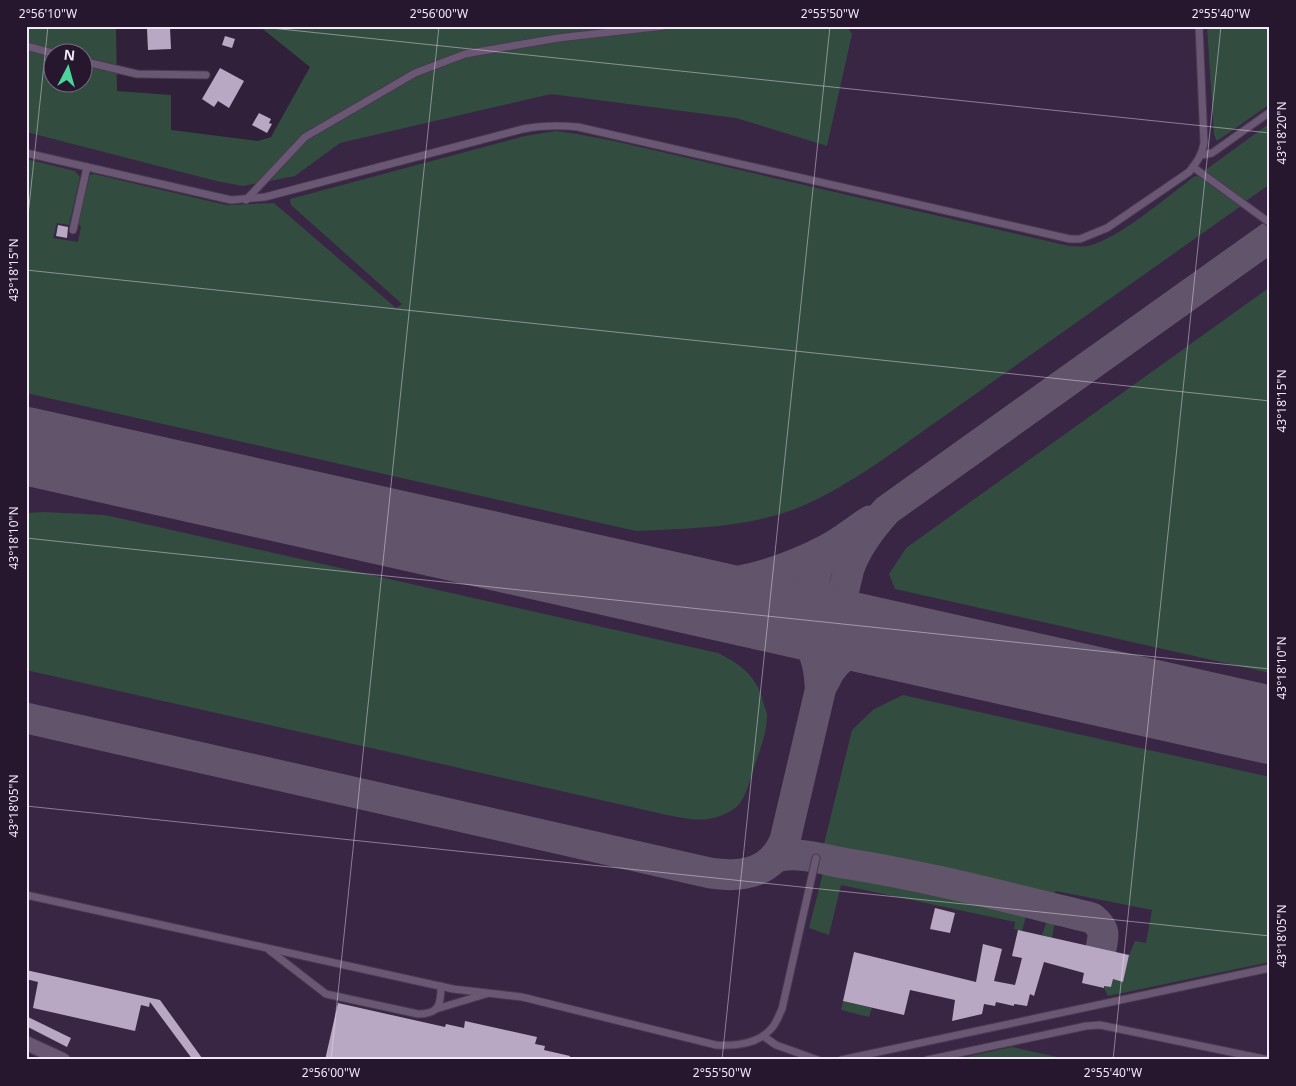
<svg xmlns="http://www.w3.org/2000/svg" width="1296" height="1086" viewBox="0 0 1296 1086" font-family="'Noto Sans',sans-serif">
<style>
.built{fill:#392544}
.green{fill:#324d3f;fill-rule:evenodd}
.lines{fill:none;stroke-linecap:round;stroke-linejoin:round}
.taxiway{stroke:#62546a;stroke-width:31}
.runway{stroke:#62546a;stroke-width:78}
.building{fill:#b9a8c3}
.service-casing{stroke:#483a4f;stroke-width:9}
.tertiary-casing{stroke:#483a4f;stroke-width:16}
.service{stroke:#695773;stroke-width:7}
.tertiary{stroke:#695773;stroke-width:14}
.ticks{fill:none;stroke:#f2e8f8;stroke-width:1;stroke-opacity:0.45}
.neatline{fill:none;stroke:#f2e8f8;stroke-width:2}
.ticks-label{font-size:12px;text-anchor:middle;fill:#f2e8f8}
</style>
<rect width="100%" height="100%" fill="#302039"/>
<path class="built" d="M 625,26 L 1270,26 L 1270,1060 L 40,1060 L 26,1053 L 26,132 L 216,181 Z"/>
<g class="green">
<path d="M 26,26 L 116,26 L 117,91 L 171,95 L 171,130 L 258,141 L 271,137 L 310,67 L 259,26 L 847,26 L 852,34 L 827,146 L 736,118 L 551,94 L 340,143 L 295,176 L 243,186 L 216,181 L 26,132 ZM 52,52 L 82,52 L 82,82 L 52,82 Z"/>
<path d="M 1207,26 L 1270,26 L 1270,104 L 1217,141 L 1214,135 Z"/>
<path d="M 1270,123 L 1270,184 L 1246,201 L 1207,175 L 1204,171 Z"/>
<path d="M 556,131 L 577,134 L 614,141 L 1069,246 C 1075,246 1082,247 1088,246 C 1119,239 1169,195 1195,176 L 1205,178 L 1241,206 L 878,463 C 852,480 825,497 795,509 C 745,528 690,528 636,531 L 26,393 L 26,159 L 75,171 L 80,177 L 69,225 L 57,223 L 53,238 L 78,242 L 81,227 L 78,223 L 90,175 L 94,174 L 226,205 L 274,203 L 396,308 L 402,304 L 291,205 L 290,199 L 525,136 Z"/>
<path d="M 1270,287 L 1270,673 L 895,589 L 889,574 L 906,548 Z"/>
<path d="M 44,512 L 105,515 L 718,653 C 742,665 758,677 764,705 C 765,708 767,712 767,716 C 767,733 759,752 754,768 C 750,780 745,802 734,809 C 710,824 694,820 667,815 L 26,670 L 26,513 Z"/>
<path d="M 903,695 L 1270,777 L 1270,962 L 1108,996 L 1104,988 L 1104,986 L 1111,987 L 1113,979 L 1123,981 L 1129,955 L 1135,941 L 1146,943 L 1152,910 L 1056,891 L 1047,900 L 926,872 L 822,852 L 852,730 L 874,709 Z"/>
<path d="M 825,865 L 927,884 L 1028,909 L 1022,931 L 1014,929 L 1015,922 L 841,885 L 829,935 L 809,928 Z"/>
<path d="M 1049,915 L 1056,916 L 1052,938 L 1042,935 Z"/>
<path d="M 843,1001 L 872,1008 L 869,1017 L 841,1010 Z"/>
<path d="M 1012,1047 L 1071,1060 L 952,1060 Z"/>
</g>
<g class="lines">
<g class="taxiway">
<path d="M 830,548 C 802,580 813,612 848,631"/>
<path d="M 626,581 C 652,584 678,588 703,586 C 747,583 790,569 828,549 C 843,541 856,530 870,521"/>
<path d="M 762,611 C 770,614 780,616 788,620 C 810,633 819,660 820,684"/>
<path d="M 824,682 C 837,651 868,640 899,642"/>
<path d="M 26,718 L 710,873 C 742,878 772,873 785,840 L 849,568 C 858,545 871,528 887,510 L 1270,237"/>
<path d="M 775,857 C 797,851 821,859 843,863 C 927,876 1009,898 1092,918 C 1105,929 1104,932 1101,949"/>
</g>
<path class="runway" d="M 26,446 L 1270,725"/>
</g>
<g class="building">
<path d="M 170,28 L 171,49 L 148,50 L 147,29 Z"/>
<path d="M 225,36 L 235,39 L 232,48 L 222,45 Z"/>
<path d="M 220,68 L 244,81 L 229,108 L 218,101 L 214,107 L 202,99 Z"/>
<path d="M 259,113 L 271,119 L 269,123 L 272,124 L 267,133 L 252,125 Z"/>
<path d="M 58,225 L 68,227 L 67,238 L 56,236 Z"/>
<path d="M 935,908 L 955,913 L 950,933 L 930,929 Z"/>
<path d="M 1018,930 L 1129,955 L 1123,982 L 1113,979 L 1111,987 L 1104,986 L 1104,988 L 1082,983 L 1084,973 L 1044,962 L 1034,996 L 1030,994 L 1027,1006 L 1014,1004 L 1014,1006 L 996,1002 L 995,1006 L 984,1004 L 982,1014 L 952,1021 L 955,1000 L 910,990 L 904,1015 L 843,1001 L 854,952 L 976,982 L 983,944 L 1002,949 L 994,981 L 1015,985 L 1022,958 L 1012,956 Z"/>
<path d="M 26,970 L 160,1000 L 202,1058 L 200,1060 L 193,1060 L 150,1002 L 149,1007 L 141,1005 L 135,1031 L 33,1008 L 38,982 L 26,979 Z"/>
<path d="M 338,1003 L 445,1027 L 446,1024 L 464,1028 L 465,1021 L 537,1037 L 535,1044 L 545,1046 L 544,1050 L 570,1056 L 569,1060 L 325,1060 Z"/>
<path d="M 26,1016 L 71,1038 L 67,1047 L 26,1026 Z"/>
</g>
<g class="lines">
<defs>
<g id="service">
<path d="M 26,46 L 52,53"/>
<path d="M 82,61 L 137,74 L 206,75"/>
<path d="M 26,153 L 231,200 L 265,197 L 523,129 C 543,125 558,125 578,127 L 1070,239 L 1080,239 L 1107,228 L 1189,172 C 1197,162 1202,155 1204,143 L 1199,26"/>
<path d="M 1202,155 L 1212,153 L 1270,112"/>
<path d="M 1193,167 L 1270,223"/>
<path d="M 246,200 L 305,137 L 415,73 L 465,54 L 558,38 L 664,26"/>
<path d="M 73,230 L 87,167"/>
<path d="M 26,895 L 453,989 L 522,997 L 716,1045 C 734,1046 757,1045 771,1029 C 776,1024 779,1015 782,1009 L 816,858"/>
<path d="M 269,950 L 326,994 L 418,1014 C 439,1014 441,1005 441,986"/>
<path d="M 436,1009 L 486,994"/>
<path d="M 763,1036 L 776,1045 L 818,1060"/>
<path d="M 841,1060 L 1270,968"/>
<path d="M 927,1060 L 1086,1026 L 1100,1025 L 1269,1060"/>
</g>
<path id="tertiary" d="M 26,1043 L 63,1060"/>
</defs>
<use href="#service" class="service-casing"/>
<use href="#tertiary" class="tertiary-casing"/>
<use href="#service" class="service"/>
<use href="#tertiary" class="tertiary"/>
</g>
<path class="ticks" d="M 252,26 L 1270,133M 26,235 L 48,26M 26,270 L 1270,401M 26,538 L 1270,669M 26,806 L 1270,936M 331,1060 L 439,26M 722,1060 L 830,26M 1113,1060 L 1221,26"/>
<rect width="1296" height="1086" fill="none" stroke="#26162e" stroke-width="55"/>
<g transform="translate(68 68) rotate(6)"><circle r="24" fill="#26162e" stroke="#786a7f"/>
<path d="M0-4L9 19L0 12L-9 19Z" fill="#4bd49b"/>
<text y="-8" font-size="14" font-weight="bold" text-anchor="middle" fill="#f2e8f8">N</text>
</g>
<rect x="28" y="28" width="1240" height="1030" class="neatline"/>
<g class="ticks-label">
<text x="48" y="18">2°56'10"W</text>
<text x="439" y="18">2°56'00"W</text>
<text x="830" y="18">2°55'50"W</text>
<text x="1221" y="18">2°55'40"W</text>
<text transform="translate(1282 133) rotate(-90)" y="4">43°18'20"N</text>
<text transform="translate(14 270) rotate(-90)" y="4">43°18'15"N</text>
<text transform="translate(1282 401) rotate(-90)" y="4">43°18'15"N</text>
<text transform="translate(14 538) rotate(-90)" y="4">43°18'10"N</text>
<text transform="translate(1282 668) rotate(-90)" y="4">43°18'10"N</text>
<text transform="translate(14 806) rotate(-90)" y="4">43°18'05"N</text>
<text transform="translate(1282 936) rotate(-90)" y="4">43°18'05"N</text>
<text x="331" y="1077">2°56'00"W</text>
<text x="722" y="1077">2°55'50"W</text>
<text x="1113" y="1077">2°55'40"W</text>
</g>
</svg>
